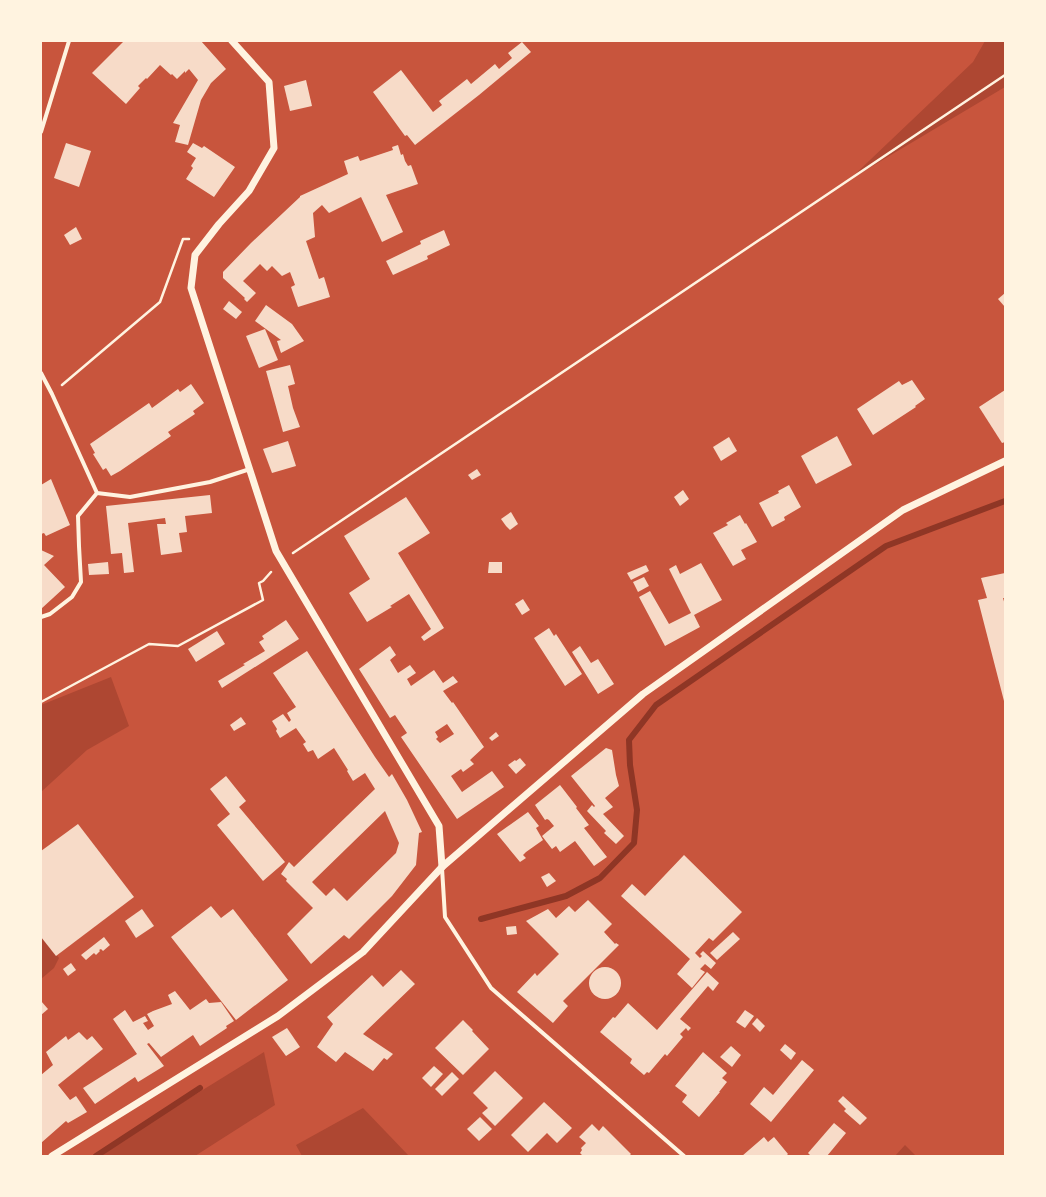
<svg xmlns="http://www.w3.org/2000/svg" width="1046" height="1197" viewBox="0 0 1046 1197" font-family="Bitter,serif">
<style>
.green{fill:#ae4732}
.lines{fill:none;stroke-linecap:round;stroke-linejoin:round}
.stream{stroke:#8f3625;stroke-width:6}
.building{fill:#f7dbc8;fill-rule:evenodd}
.path{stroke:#fff3e0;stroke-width:2.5}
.minor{stroke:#fff3e0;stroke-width:4}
.tertiary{stroke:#fff3e0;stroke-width:7}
</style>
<rect width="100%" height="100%" fill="#c8553d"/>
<g class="green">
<path d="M 985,41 L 1005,41 L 1005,87 L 849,180 L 973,62 Z"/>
<path d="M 111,677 L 129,726 L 87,750 L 41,792 L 41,705 Z"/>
<path d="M 41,935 L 59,958 L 54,968 L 41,979 Z"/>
<path d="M 264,1052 L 275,1105 L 195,1156 L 96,1156 Z"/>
<path d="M 363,1108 L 409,1156 L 302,1156 L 296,1145 Z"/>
<path d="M 905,1145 L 916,1156 L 895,1156 Z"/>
</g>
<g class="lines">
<g class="stream">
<path d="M 481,919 L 566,896 L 600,878 L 634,843 L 637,810 L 630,765 L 629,740 L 656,705 L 886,546 L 1005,501"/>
<path d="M 96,1156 L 200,1088"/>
</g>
</g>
<g class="building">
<path d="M 124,41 L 201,41 L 226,69 L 211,83 L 201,100 L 188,145 L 175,142 L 180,125 L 173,123 L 198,80 L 189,69 L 185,73 L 185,71 L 177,79 L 172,74 L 171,75 L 160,65 L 147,79 L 146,78 L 138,86 L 140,88 L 126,104 L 92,73 Z"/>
<path d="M 522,42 L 531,52 L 479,95 L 415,145 L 407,135 L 405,136 L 373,92 L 401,70 L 433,112 L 442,105 L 439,101 L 467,79 L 471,84 L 495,64 L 499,69 L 512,58 L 508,53 Z"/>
<path d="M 306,80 L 312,106 L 290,111 L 284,86 Z"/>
<path d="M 66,143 L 91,151 L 79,187 L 54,178 Z"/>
<path d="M 193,143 L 202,148 L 204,146 L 235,167 L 214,197 L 186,179 L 193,168 L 191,166 L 196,158 L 187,152 Z"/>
<path d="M 398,145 L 401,155 L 403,154 L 405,161 L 408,166 L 411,165 L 418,184 L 386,195 L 403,232 L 382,242 L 361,197 L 329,213 L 322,205 L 313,213 L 315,237 L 306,241 L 319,279 L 324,277 L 330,297 L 298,307 L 291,287 L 295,285 L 290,272 L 282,276 L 272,266 L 267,271 L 260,264 L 243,281 L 256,293 L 247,302 L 244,299 L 245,298 L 223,278 L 223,272 L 251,243 L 300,197 L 300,196 L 348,174 L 344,161 L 358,156 L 360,161 L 393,150 L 392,147 Z"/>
<path d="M 76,227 L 82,239 L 70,245 L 64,235 Z"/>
<path d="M 444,230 L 450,245 L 427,256 L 428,259 L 393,275 L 386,261 L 421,244 L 420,241 Z"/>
<path d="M 1005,293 L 1005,307 L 998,299 Z"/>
<path d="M 229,301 L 242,312 L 236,319 L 223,309 Z"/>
<path d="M 266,305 L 292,324 L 304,341 L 281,353 L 277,341 L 281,340 L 255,321 Z"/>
<path d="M 265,329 L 278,360 L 259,368 L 246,336 Z"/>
<path d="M 290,365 L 295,384 L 288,386 L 293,408 L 300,427 L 283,432 L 266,371 Z"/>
<path d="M 912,380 L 925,399 L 915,406 L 916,407 L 873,435 L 857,409 L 899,381 L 902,385 Z"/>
<path d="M 191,384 L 204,403 L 193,411 L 195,414 L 168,432 L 171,436 L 120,471 L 111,476 L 106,468 L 103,470 L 93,454 L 95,453 L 90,444 L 149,403 L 152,408 L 178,389 L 180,392 Z"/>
<path d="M 1005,390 L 1005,442 L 1002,443 L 979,407 Z"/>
<path d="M 837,436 L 852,465 L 816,484 L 801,456 Z"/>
<path d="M 729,437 L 737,451 L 721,461 L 713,447 Z"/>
<path d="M 288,441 L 296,466 L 272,473 L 263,449 Z"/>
<path d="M 477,469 L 481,475 L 472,480 L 468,475 Z"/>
<path d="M 51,479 L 70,525 L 46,536 L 44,533 L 41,534 L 41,485 Z"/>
<path d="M 789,485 L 801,507 L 784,517 L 785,520 L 772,527 L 759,503 L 779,493 L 778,491 Z"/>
<path d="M 683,490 L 689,499 L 680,506 L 674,497 Z"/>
<path d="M 210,495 L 212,513 L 185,516 L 187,532 L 179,533 L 182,552 L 161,555 L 157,524 L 166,524 L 165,518 L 128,523 L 134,572 L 124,573 L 122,553 L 111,554 L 106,506 Z"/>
<path d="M 406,497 L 430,533 L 398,553 L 444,628 L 424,641 L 421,637 L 431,629 L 409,594 L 390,606 L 392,607 L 367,622 L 349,593 L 370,579 L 344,536 Z"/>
<path d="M 511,512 L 518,524 L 510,530 L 506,526 L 501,519 Z"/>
<path d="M 740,515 L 745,524 L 746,523 L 757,542 L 741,550 L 746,559 L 733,566 L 713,533 L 728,525 L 726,523 Z"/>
<path d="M 41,550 L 54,556 L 44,565 L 65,587 L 41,609 Z"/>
<path d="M 108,562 L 109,574 L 89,575 L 88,564 Z"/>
<path d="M 489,562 L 502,562 L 502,573 L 488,573 Z"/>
<path d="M 701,563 L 722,600 L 694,615 L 700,627 L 665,646 L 639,597 L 650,591 L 669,624 L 691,613 L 669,569 L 676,565 L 680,574 Z"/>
<path d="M 646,565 L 649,571 L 631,580 L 627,573 Z"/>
<path d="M 1005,573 L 1005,598 L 1003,598 L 1005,605 L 1004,701 L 978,600 L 987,598 L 981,578 Z"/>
<path d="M 644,577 L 649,586 L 638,592 L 633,582 Z"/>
<path d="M 523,599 L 530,610 L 522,615 L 515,604 Z"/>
<path d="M 286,620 L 299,639 L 222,688 L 218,681 L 245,665 L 243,664 L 265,651 L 259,642 L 264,639 L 262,636 Z"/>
<path d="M 549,628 L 554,636 L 556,634 L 582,674 L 565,686 L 534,638 Z"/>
<path d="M 217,631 L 225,644 L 196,662 L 188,649 Z"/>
<path d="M 390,646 L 396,655 L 390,660 L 398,673 L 410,665 L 416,673 L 407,679 L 411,686 L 434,670 L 443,683 L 453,676 L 458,682 L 443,691 L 452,703 L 453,702 L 484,747 L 470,760 L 474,764 L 463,772 L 461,769 L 451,776 L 462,792 L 492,771 L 504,787 L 457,819 L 401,737 L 407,733 L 395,715 L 390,718 L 359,669 ZM 447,724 L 454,734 L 440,743 L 436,739 L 438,737 L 435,732 Z"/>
<path d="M 580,646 L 591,663 L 598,659 L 614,684 L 598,694 L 572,652 Z"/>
<path d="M 307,651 L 375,757 L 389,777 L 392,774 L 407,800 L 422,832 L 419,833 L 416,865 L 392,896 L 349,939 L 344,935 L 311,964 L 287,934 L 313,908 L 286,881 L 287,879 L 281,874 L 289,862 L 294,867 L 375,789 L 365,773 L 353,781 L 347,771 L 348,770 L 334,748 L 318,759 L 313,750 L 308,752 L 303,744 L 306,742 L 296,728 L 280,738 L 276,731 L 277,729 L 272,721 L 283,714 L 289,722 L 291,720 L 287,713 L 296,707 L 273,673 ZM 385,811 L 399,843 L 396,853 L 347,901 L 334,888 L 326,896 L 312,882 Z"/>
<path d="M 241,717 L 246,724 L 234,731 L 230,725 Z"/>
<path d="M 496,732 L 499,736 L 492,741 L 489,738 Z"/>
<path d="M 606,748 L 612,750 L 616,775 L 619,786 L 605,798 L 613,807 L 603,814 L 624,836 L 616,844 L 604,833 L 606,831 L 587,811 L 592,805 L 594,807 L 595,806 L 571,776 Z"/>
<path d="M 520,758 L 526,765 L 516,774 L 508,765 L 515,760 L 516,761 Z"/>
<path d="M 226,776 L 246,801 L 239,807 L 285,862 L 263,881 L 217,825 L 230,814 L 210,789 Z"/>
<path d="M 560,785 L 577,807 L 576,808 L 589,825 L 584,828 L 607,857 L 594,866 L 575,841 L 560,852 L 556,846 L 552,849 L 542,836 L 554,826 L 549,820 L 547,819 L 545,820 L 535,805 Z"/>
<path d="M 528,812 L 539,826 L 536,828 L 543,840 L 526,852 L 523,855 L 526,858 L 520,862 L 497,834 Z"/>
<path d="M 78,824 L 134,897 L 56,956 L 41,937 L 41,851 Z"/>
<path d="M 684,855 L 742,912 L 713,941 L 709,938 L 695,953 L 700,958 L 702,956 L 700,954 L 703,951 L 716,963 L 711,969 L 705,964 L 700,969 L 705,972 L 692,988 L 677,974 L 690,959 L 621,896 L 632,884 L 645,896 Z"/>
<path d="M 549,873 L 556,881 L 547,887 L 541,877 Z"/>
<path d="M 588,900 L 612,924 L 604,932 L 615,944 L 616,943 L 619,945 L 563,1001 L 568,1006 L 553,1023 L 517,992 L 535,973 L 537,976 L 559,954 L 526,921 L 548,909 L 556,918 L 569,906 L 575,912 Z"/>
<path d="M 211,906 L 221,918 L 233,909 L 288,980 L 236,1020 L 171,937 Z"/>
<path d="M 142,909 L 154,926 L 136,938 L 125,921 Z"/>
<path d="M 516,926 L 517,934 L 507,935 L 506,927 Z"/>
<path d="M 733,932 L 740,939 L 717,960 L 710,953 Z"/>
<path d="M 104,937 L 110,945 L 103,951 L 101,949 L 99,950 L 100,951 L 96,955 L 94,953 L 86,960 L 81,955 Z"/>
<path d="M 71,963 L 76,970 L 68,976 L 63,969 Z"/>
<circle cx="605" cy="983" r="16"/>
<path d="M 401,970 L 415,984 L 363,1034 L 393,1054 L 387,1060 L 384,1058 L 373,1071 L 345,1052 L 336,1062 L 317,1047 L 333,1024 L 327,1017 L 372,975 L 383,987 Z"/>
<path d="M 707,972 L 719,983 L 713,991 L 708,986 L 680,1019 L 691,1028 L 688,1031 L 686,1028 L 680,1034 L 683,1037 L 667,1056 L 665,1054 L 649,1073 L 647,1072 L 644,1075 L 630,1063 L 632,1059 L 600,1032 L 613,1017 L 615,1018 L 628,1003 L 657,1030 Z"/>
<path d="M 175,991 L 190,1010 L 206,999 L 209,1003 L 221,1002 L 234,1021 L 226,1026 L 227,1028 L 200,1046 L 193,1035 L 161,1057 L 149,1043 L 147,1044 L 164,1066 L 138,1082 L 135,1077 L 95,1104 L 83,1088 L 137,1054 L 113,1019 L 125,1010 L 133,1022 L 145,1016 L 148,1021 L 143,1023 L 148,1030 L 154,1026 L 147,1014 L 153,1011 L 172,1004 L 168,995 Z"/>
<path d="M 41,1001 L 48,1009 L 41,1015 Z"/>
<path d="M 745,1010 L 754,1016 L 745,1028 L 736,1022 Z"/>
<path d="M 757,1018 L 765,1026 L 760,1032 L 752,1024 Z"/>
<path d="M 463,1020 L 473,1030 L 472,1031 L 489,1049 L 463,1075 L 435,1048 Z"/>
<path d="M 287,1028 L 300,1047 L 286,1056 L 272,1037 Z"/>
<path d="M 79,1032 L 87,1040 L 92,1036 L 103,1049 L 58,1085 L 70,1100 L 76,1096 L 87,1112 L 68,1123 L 66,1121 L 41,1143 L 41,1075 L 53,1065 L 46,1052 L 66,1036 L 68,1040 Z"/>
<path d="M 785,1044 L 796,1053 L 791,1060 L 780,1050 Z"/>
<path d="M 731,1046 L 741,1055 L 732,1067 L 720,1057 Z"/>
<path d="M 703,1052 L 727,1073 L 722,1078 L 727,1082 L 719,1092 L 720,1092 L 699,1117 L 682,1102 L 687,1095 L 675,1086 Z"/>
<path d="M 802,1060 L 814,1070 L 771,1122 L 750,1104 L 764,1087 L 773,1095 Z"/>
<path d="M 434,1066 L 443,1074 L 431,1087 L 422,1078 Z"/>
<path d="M 495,1071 L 523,1098 L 495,1126 L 482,1113 L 488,1108 L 473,1093 Z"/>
<path d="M 452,1072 L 459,1079 L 442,1096 L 435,1089 Z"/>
<path d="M 843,1096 L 867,1118 L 860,1125 L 844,1111 L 846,1109 L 838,1101 Z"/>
<path d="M 544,1102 L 572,1128 L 557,1143 L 547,1133 L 528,1152 L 511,1135 Z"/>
<path d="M 480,1117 L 492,1129 L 479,1141 L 467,1129 Z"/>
<path d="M 834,1123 L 846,1133 L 827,1156 L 811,1156 L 808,1153 Z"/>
<path d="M 592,1124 L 599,1131 L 603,1126 L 631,1154 L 629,1156 L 583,1156 L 580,1153 L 582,1150 L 581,1148 L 586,1143 L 579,1137 Z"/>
<path d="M 764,1137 L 768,1142 L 774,1137 L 788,1154 L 786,1156 L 742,1156 Z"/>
</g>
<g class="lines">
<g class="path">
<path d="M 62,385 L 160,302 L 183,239 L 189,239"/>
<path d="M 293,553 L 1005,75"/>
<path d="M 41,702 L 149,644 L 178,646 L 263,600 L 259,583 L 263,581 L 271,572"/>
</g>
<g class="minor">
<path d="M 41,132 L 69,41"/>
<path d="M 41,373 L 52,394 L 97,493 L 130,497 L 210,482 L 250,469"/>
<path d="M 41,617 L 50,614 L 72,597 L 81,582 L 79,546 L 78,516 L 97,493"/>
<path d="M 442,868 L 445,917 L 491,988 L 684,1156"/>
</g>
<g class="tertiary">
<path d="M 232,41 L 269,82 L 274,148 L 249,191 L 219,224 L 195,255 L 191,288 L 276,551 L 439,826 L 442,867"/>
<path d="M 52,1156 L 278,1016 L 363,952 L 442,867 L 643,694 L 903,510 L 1005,461"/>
</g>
</g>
<rect width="1046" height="1197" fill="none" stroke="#fff3e0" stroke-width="84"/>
</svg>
